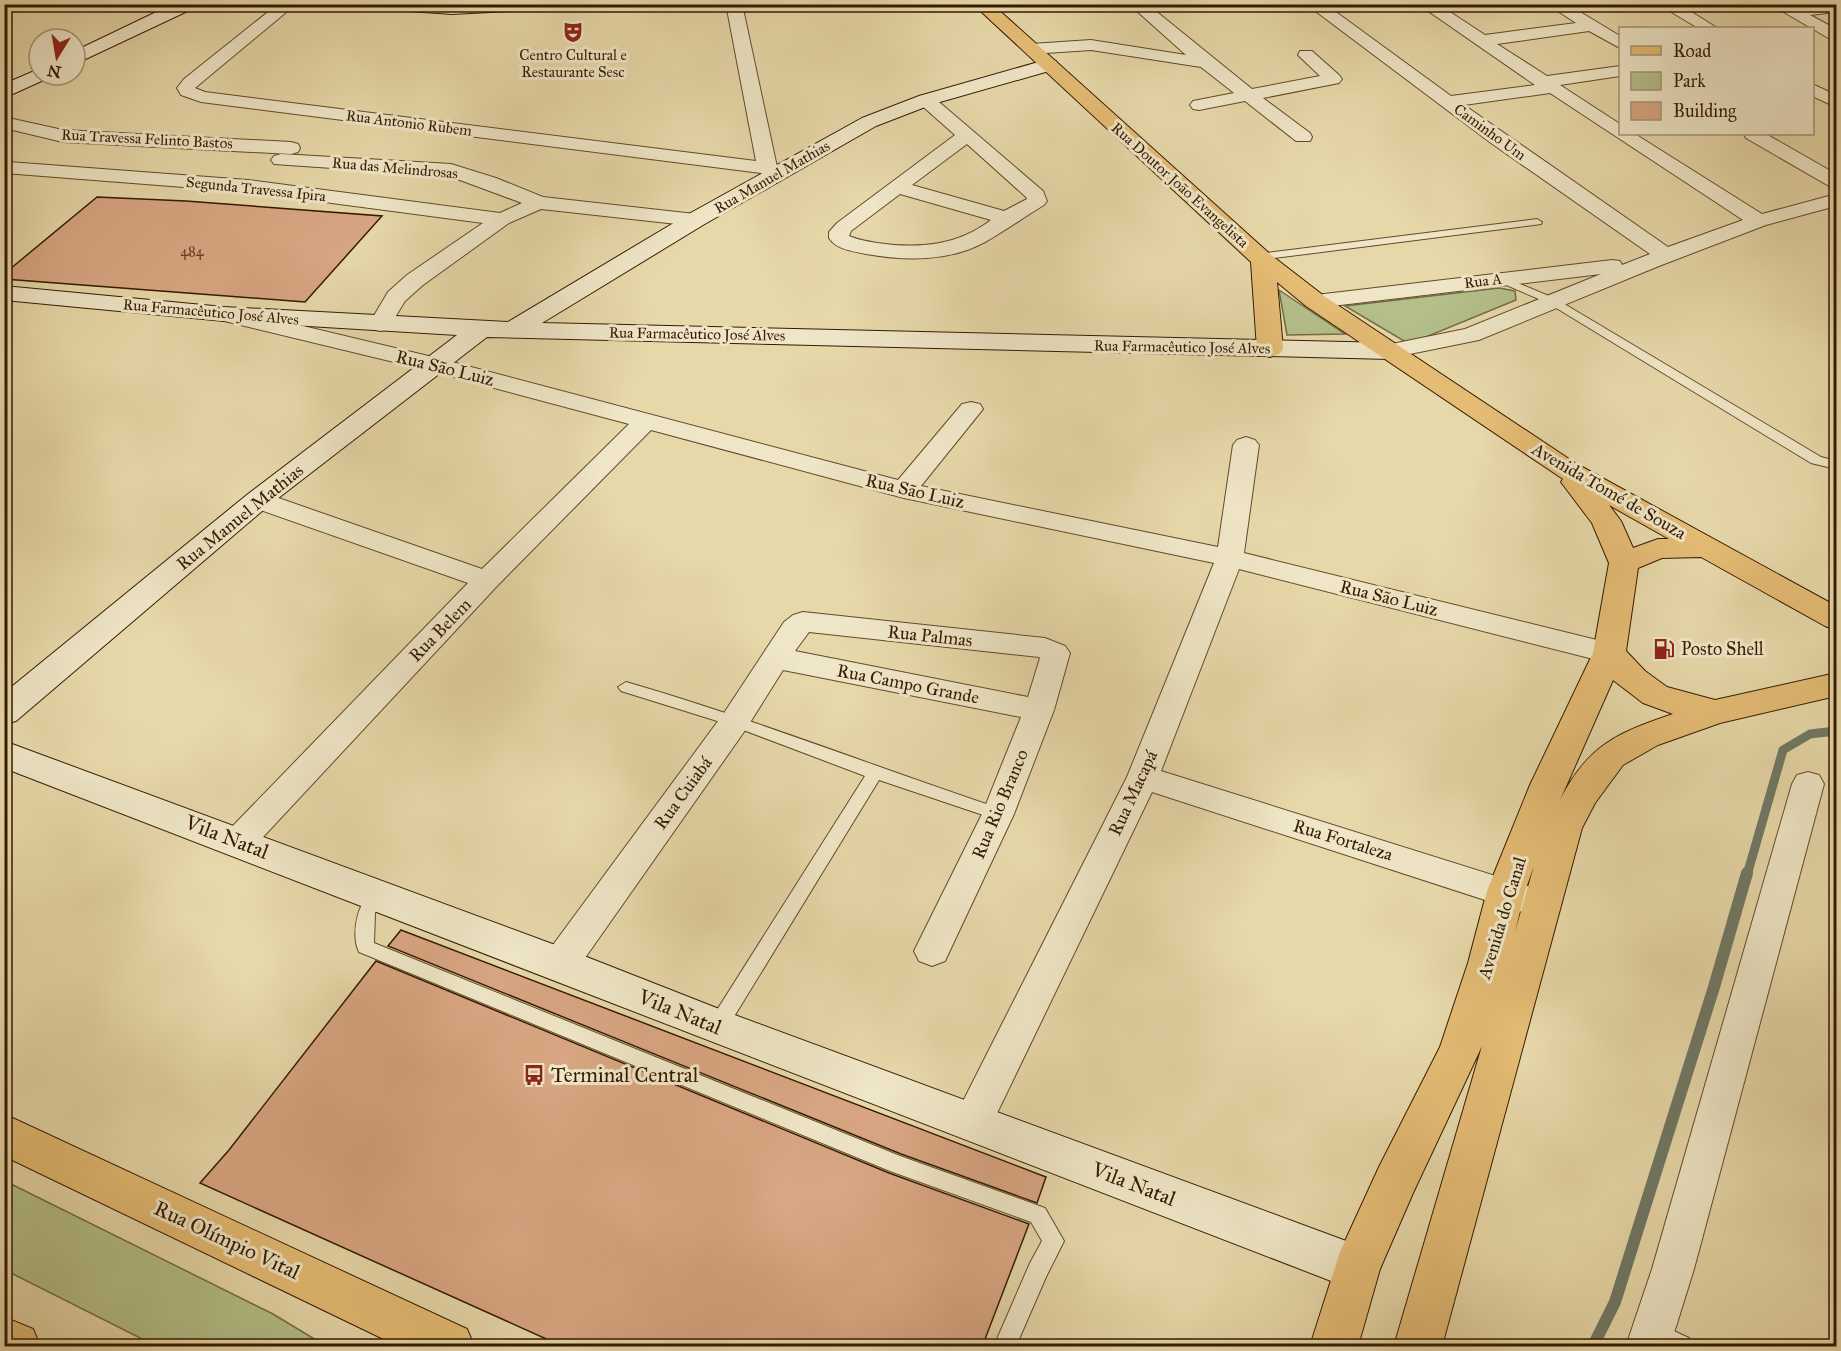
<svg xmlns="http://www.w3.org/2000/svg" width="1841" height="1351" viewBox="0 0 1841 1351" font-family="'IM FELL Great Primer',serif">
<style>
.green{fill:#b4bf89;stroke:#746c44;stroke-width:1.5}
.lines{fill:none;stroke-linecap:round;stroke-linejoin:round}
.stream-far1{stroke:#707966;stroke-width:9}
.stream{stroke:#707966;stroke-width:12}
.building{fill:#d8a682;stroke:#351a00;stroke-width:1.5}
.lane-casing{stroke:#624a2a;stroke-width:2}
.street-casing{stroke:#624a2a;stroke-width:2}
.secondary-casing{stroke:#351a00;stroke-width:2}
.primary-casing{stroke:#351a00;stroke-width:2}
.lane{fill:#efe6c7;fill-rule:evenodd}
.street{fill:#efe6c7;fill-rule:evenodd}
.secondary{fill:#efe6c7;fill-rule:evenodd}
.primary{fill:#e4bc74;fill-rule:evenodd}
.labels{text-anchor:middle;stroke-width:6;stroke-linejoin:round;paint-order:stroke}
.far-number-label{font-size:14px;fill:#5e3d20}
.far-poi-label{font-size:15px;fill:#351a00;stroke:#efe6c7}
.far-street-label{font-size:15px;fill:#351a00;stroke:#efe6c7}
.street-label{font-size:18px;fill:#351a00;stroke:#efe6c7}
.poi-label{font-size:18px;fill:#351a00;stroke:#efe6c7;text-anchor:start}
.near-street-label{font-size:21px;fill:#351a00;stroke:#efe6c7}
.near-poi-label{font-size:21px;fill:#351a00;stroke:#efe6c7;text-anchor:start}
</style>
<rect width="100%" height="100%" fill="#e7d8a9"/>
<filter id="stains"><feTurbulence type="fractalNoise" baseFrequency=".00333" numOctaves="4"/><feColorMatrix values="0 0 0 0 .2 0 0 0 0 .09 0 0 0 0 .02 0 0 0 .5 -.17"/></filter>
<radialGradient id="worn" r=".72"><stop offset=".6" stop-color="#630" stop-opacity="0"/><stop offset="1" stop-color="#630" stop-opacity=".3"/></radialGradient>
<g class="green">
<path d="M 1499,288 L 1515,291 L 1516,300 L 1409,344 L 1345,306 Z"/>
<path d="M 1279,290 L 1345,334 L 1287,335 Z"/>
<path d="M 5,1181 L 273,1314 L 326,1346 L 156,1346 L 5,1270 Z"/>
</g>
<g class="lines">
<path class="stream-far1" d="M 1747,875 L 1783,750 L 1810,734 L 1836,731"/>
<path class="stream" d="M 1593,1346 L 1615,1302 L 1714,987 L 1747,873"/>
</g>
<g class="building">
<path d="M 97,197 L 186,201 L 382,216 L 305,302 L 4,279 L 4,274 Z"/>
<path d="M 401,930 L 1046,1177 L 1037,1203 L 901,1154 L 388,946 Z"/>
<path d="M 376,961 L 889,1173 L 1029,1224 L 982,1347 L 564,1347 L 200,1183 L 229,1150 Z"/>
</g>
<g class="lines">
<defs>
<g id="lane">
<path d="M 1537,219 L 1542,222 L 1541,224 L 1259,260 L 1254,257 L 1259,254 Z"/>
<path d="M 1501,276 L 1556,299 L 1821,457 L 1836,461 L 1836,469 L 1811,463 L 1548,303 L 1497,281 L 1496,279 Z"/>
<path d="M 626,682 C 754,719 878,768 1004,810 L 1006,814 L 1004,818 L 998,820 L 879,780 L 724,1033 L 717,1035 L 710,1033 L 708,1027 L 710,1021 L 865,776 L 730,725 L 621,691 L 618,687 Z"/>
<path d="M 378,888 L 384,890 L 387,895 L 375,913 L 374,943 L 900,1156 L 1045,1208 L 1064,1241 L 1046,1277 L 1016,1346 L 994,1346 L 1030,1263 L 1042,1241 L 1031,1222 L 890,1171 L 359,952 C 350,935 358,895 378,888 Z"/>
<path d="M 1654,1322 L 1689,1338 L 1692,1346 L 1658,1346 L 1646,1341 L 1643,1333 L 1646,1325 Z"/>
</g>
<g id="street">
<path d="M 278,4 L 296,4 L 195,88 L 205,92 L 756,161 L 726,4 L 742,4 L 777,167 L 783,176 L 780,180 C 770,183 767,181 761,173 L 201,102 L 181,95 L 177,88 L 184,79 Z"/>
<path d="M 1129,4 L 1147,4 L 1252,89 L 1320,76 L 1298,55 L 1300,51 L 1312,51 L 1339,75 L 1342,79 L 1339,83 L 1263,98 L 1310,133 L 1312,137 L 1310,141 L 1296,141 L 1245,101 L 1199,110 L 1193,109 L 1190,105 L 1193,101 L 1234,93 L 1201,67 L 1091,50 L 1031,54 L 1023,49 L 1031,44 L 1091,40 L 1186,55 Z"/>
<path d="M 1306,4 L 1325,4 L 1451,96 L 1535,85 L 1418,4 L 1438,4 L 1485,35 L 1576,23 L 1547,4 L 1567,4 L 1620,36 L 1620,48 L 1589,31 L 1497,44 L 1547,76 L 1620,66 L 1620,76 L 1560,85 L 1620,124 L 1620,134 L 1635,134 L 1762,214 L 1836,194 L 1836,206 L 1766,225 L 1659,266 L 1479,340 L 1390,358 L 1382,356 L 1378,351 L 1382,346 L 1465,329 L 1601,274 L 1315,308 L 1307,306 L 1304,301 L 1307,296 L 1612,260 L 1620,261 L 1622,265 L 1650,254 L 1491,143 ZM 1550,93 L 1743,220 L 1668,247 L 1464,105 Z"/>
<path d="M 1658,4 L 1679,4 L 1717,28 L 1698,28 Z"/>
<path d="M 1770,4 L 1791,4 L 1795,7 L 1836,4 L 1836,12 L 1810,15 L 1836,29 L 1836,40 L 1830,39 Z"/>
<path d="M 1812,84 L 1836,95 L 1836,107 L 1812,96 Z"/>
<path d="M 926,95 L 932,96 L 1043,191 L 1047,201 L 1044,205 C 1024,217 1005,231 985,242 C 948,262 906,261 866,254 C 853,251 837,250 829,238 L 829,232 L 837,223 L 955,135 L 920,104 L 917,100 L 920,96 ZM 967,144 L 1026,197 L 1027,199 L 1004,211 L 912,185 ZM 900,194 L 991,220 C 957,246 918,249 877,243 C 867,241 858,240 849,236 L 851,231 Z"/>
<path d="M 4,117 L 63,130 L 291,142 L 298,144 L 300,148 L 298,152 L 291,154 L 63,142 L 4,128 Z"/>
<path d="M 1744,134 L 1766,134 L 1836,174 L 1836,188 L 1829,186 L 1746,138 Z"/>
<path d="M 281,154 L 451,164 L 496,178 L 543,197 L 695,214 L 702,216 L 705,220 L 702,224 L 695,226 L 541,209 L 509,223 L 423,285 L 405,301 L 388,329 L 380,331 L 372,329 L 369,324 L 388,292 L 407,275 L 483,223 L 248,192 L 4,173 L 4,163 L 9,162 L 248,180 L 500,213 L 522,203 L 449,176 L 274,164 L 271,160 L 274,156 Z"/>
<path d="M 224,307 L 441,359 L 898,480 L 962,404 L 971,402 L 980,404 L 983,409 L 921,486 L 1218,547 L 1233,445 L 1237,440 L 1246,437 L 1255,440 L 1259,445 L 1244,553 L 1609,643 L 1619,646 L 1624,653 L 1619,660 L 1609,663 L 1239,569 L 1161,771 L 1540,890 L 1545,900 L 1540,910 L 1528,914 L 1152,792 L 986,1136 L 972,1141 L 958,1136 L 952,1123 L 1127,777 L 1214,563 L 904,498 L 651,430 L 497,586 L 251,850 L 239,854 L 227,850 L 222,841 L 227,832 L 468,583 L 249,506 L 245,500 L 249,494 L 258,492 L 267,494 L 482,569 L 629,424 L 427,370 L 216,319 L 213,314 L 216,309 Z"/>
<path d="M 803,612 L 1045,638 L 1065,646 L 1070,653 L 1054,710 L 1014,814 L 945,961 L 932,966 L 919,961 L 914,951 L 982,814 L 1021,717 L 783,670 L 746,729 L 573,975 L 560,979 L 547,975 L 542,964 L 547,953 L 724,713 L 784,622 L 793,615 ZM 809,632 L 1039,657 L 1040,658 L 1028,697 L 795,651 Z"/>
<path d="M 1808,772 L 1819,775 L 1824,784 L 1694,1269 L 1670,1346 L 1626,1346 L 1652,1269 L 1792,784 L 1797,775 Z"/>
</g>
<g id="secondary">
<path d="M 4,4 L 27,4 L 25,8 L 4,14 Z"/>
<path d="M 173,4 L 196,4 L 194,8 L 75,64 L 75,51 Z"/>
<path d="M 371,4 L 557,4 L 549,9 L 452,14 L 379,9 Z"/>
<path d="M 1049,59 L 1056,61 L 1058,65 L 1056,69 L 933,104 L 876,126 L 703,225 L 542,323 L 1390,343 L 1399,346 L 1403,351 L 1399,356 L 1390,359 L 487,337 L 268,506 L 16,721 L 4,724 L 4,693 L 248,494 L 457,335 L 224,321 L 4,300 L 4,286 L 224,307 L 508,322 L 687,215 L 862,118 L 919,96 Z"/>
<path d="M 39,69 L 39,75 L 49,75 L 46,79 L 4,98 L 4,84 Z"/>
<path d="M 4,741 L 574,952 L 732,1014 L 1357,1245 L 1374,1252 L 1380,1268 L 1374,1284 L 1357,1291 L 4,768 Z"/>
</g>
<g id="primary">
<path d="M 973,4 L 992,4 L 1271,255 L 1324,296 L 1575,463 L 1836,606 L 1836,630 L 1825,626 L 1701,557 L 1662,558 L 1638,568 L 1626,651 L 1645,671 L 1667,687 L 1715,700 L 1836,673 L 1836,696 L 1720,723 L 1658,745 L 1623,765 L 1595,803 L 1582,828 L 1442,1346 L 1394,1346 L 1482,1046 L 1413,1193 L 1380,1269 L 1358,1346 L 1310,1346 L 1340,1252 L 1379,1167 L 1440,1047 L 1468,963 L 1487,891 L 1530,785 L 1593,653 L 1609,563 L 1592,523 L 1561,482 L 1563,479 L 1306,306 L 1277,282 L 1283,349 L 1279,354 L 1270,357 L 1261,354 L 1257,349 L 1251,262 ZM 1609,505 L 1669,539 L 1658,539 L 1633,548 L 1621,521 ZM 1613,680 L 1643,703 L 1673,714 C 1617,733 1588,745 1560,800 ZM 1534,866 L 1515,932 L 1525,891 Z"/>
<path d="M 4,1114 L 467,1329 L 474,1346 L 398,1346 L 4,1156 Z"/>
<path d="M 4,1317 L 33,1329 L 40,1346 L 4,1346 Z"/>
</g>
</defs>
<use href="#lane" class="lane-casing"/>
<use href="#street" class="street-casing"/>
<use href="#secondary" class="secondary-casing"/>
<use href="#primary" class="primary-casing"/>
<use href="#lane" class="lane"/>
<use href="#street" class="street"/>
<use href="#secondary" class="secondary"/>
<use href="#primary" class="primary"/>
</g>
<defs>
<symbol id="theatre-bare" viewBox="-9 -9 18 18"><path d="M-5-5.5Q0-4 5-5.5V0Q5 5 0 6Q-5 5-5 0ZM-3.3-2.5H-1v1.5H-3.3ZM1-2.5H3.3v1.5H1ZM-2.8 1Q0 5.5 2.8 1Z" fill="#8f2418" stroke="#efe6c7" stroke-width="2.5" paint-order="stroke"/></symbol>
<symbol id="fuel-bare" viewBox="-9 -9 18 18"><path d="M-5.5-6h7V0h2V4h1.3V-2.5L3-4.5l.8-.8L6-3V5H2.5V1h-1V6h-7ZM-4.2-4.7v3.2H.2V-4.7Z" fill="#8f2418" stroke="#efe6c7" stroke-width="2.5" paint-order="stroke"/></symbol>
<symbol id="bus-bare" viewBox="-9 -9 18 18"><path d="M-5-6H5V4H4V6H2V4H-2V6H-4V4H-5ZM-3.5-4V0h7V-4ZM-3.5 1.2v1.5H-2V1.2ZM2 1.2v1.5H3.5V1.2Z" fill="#8f2418" stroke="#efe6c7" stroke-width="2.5" paint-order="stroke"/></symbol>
</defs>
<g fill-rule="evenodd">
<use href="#theatre-bare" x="558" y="17" width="30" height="30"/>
<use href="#fuel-bare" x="1649" y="634" width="30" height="30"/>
<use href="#bus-bare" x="519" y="1060" width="30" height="30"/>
</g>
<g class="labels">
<g class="far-number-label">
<text x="192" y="256">484</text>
</g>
<g class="far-poi-label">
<text x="573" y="60">Centro Cultural e<tspan x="573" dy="17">Restaurante Sesc</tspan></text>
</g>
<g class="far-street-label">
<text transform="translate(409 123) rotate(7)" y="5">Rua Antonio Rubem</text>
<text transform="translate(1490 132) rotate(36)" y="5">Caminho Um</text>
<text transform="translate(147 139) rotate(3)" y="5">Rua Travessa Felinto Bastos</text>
<text transform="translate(395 168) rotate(5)" y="5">Rua das Melindrosas</text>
<text transform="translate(772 177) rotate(-30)" y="5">Rua Manuel Mathias</text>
<text transform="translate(1180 185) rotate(42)" y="5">Rua Doutor João Evangelista</text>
<text transform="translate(256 189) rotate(6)" y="5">Segunda Travessa Ipira</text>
<text transform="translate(1483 281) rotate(-7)" y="5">Rua A</text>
<text transform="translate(211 312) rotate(5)" y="5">Rua Farmacêutico José Alves</text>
<text transform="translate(697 334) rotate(1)" y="5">Rua Farmacêutico José Alves</text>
<text transform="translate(1182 347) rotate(1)" y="5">Rua Farmacêutico José Alves</text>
</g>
<g class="street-label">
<text transform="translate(445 368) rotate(14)" y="6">Rua São Luiz</text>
<text transform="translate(915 491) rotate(13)" y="6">Rua São Luiz</text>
<text transform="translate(1609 491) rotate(30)" y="6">Avenida Tomé de Souza</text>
<text transform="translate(240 517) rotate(-39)" y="6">Rua Manuel Mathias</text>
<text transform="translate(1389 598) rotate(14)" y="6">Rua São Luiz</text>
<text transform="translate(440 630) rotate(-46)" y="6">Rua Belem</text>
<text transform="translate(930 636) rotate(6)" y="6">Rua Palmas</text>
<text transform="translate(908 684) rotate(11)" y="6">Rua Campo Grande</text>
<text transform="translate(683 793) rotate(-54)" y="6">Rua Cuiabá</text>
<text transform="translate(1133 793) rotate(-65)" y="6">Rua Macapá</text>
<text transform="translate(1000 804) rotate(-67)" y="6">Rua Rio Branco</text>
<text transform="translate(1343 840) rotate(17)" y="6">Rua Fortaleza</text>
<text transform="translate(1502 918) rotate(-73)" y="6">Avenida do Canal</text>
</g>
<g class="poi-label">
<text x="1681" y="655">Posto Shell</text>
</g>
<g class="near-street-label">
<text transform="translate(227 837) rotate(21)" y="7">Vila Natal</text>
<text transform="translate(680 1012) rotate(22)" y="7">Vila Natal</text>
<text transform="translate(1134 1184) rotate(21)" y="7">Vila Natal</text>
<text transform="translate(227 1240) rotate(25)" y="7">Rua Olímpio Vital</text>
</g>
<g class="near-poi-label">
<text x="551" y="1082">Terminal Central</text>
</g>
</g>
<rect width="1841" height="1351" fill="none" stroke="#e7d8a9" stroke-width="24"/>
<rect x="6" y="6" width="1829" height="1339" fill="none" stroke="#351a00" stroke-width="3"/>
<rect x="12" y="12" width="1817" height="1327" fill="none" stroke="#351a00" stroke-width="1.5"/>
<rect x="1619" y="27" width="195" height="108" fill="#efe6c7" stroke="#a59477" stroke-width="1.5"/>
<rect x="1631" y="46" width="30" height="9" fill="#e4bc74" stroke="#a59477" stroke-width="1.5"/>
<text x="1673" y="57" font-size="18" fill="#351a00">Road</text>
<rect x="1631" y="72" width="30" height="18" fill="#b4bf89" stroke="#a59477" stroke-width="1.5"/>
<text x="1673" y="87" font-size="18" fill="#351a00">Park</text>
<rect x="1631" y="102" width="30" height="18" fill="#d8a682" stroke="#a59477" stroke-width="1.5"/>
<text x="1673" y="117" font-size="18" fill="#351a00">Building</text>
<g transform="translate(57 57) rotate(191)"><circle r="28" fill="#efe6c7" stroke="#a59477" stroke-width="1.5"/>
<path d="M0-4.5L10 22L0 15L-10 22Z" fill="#8f2418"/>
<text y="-9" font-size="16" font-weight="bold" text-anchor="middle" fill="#351a00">N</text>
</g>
<rect width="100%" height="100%" filter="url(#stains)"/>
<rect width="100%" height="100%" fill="url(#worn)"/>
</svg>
